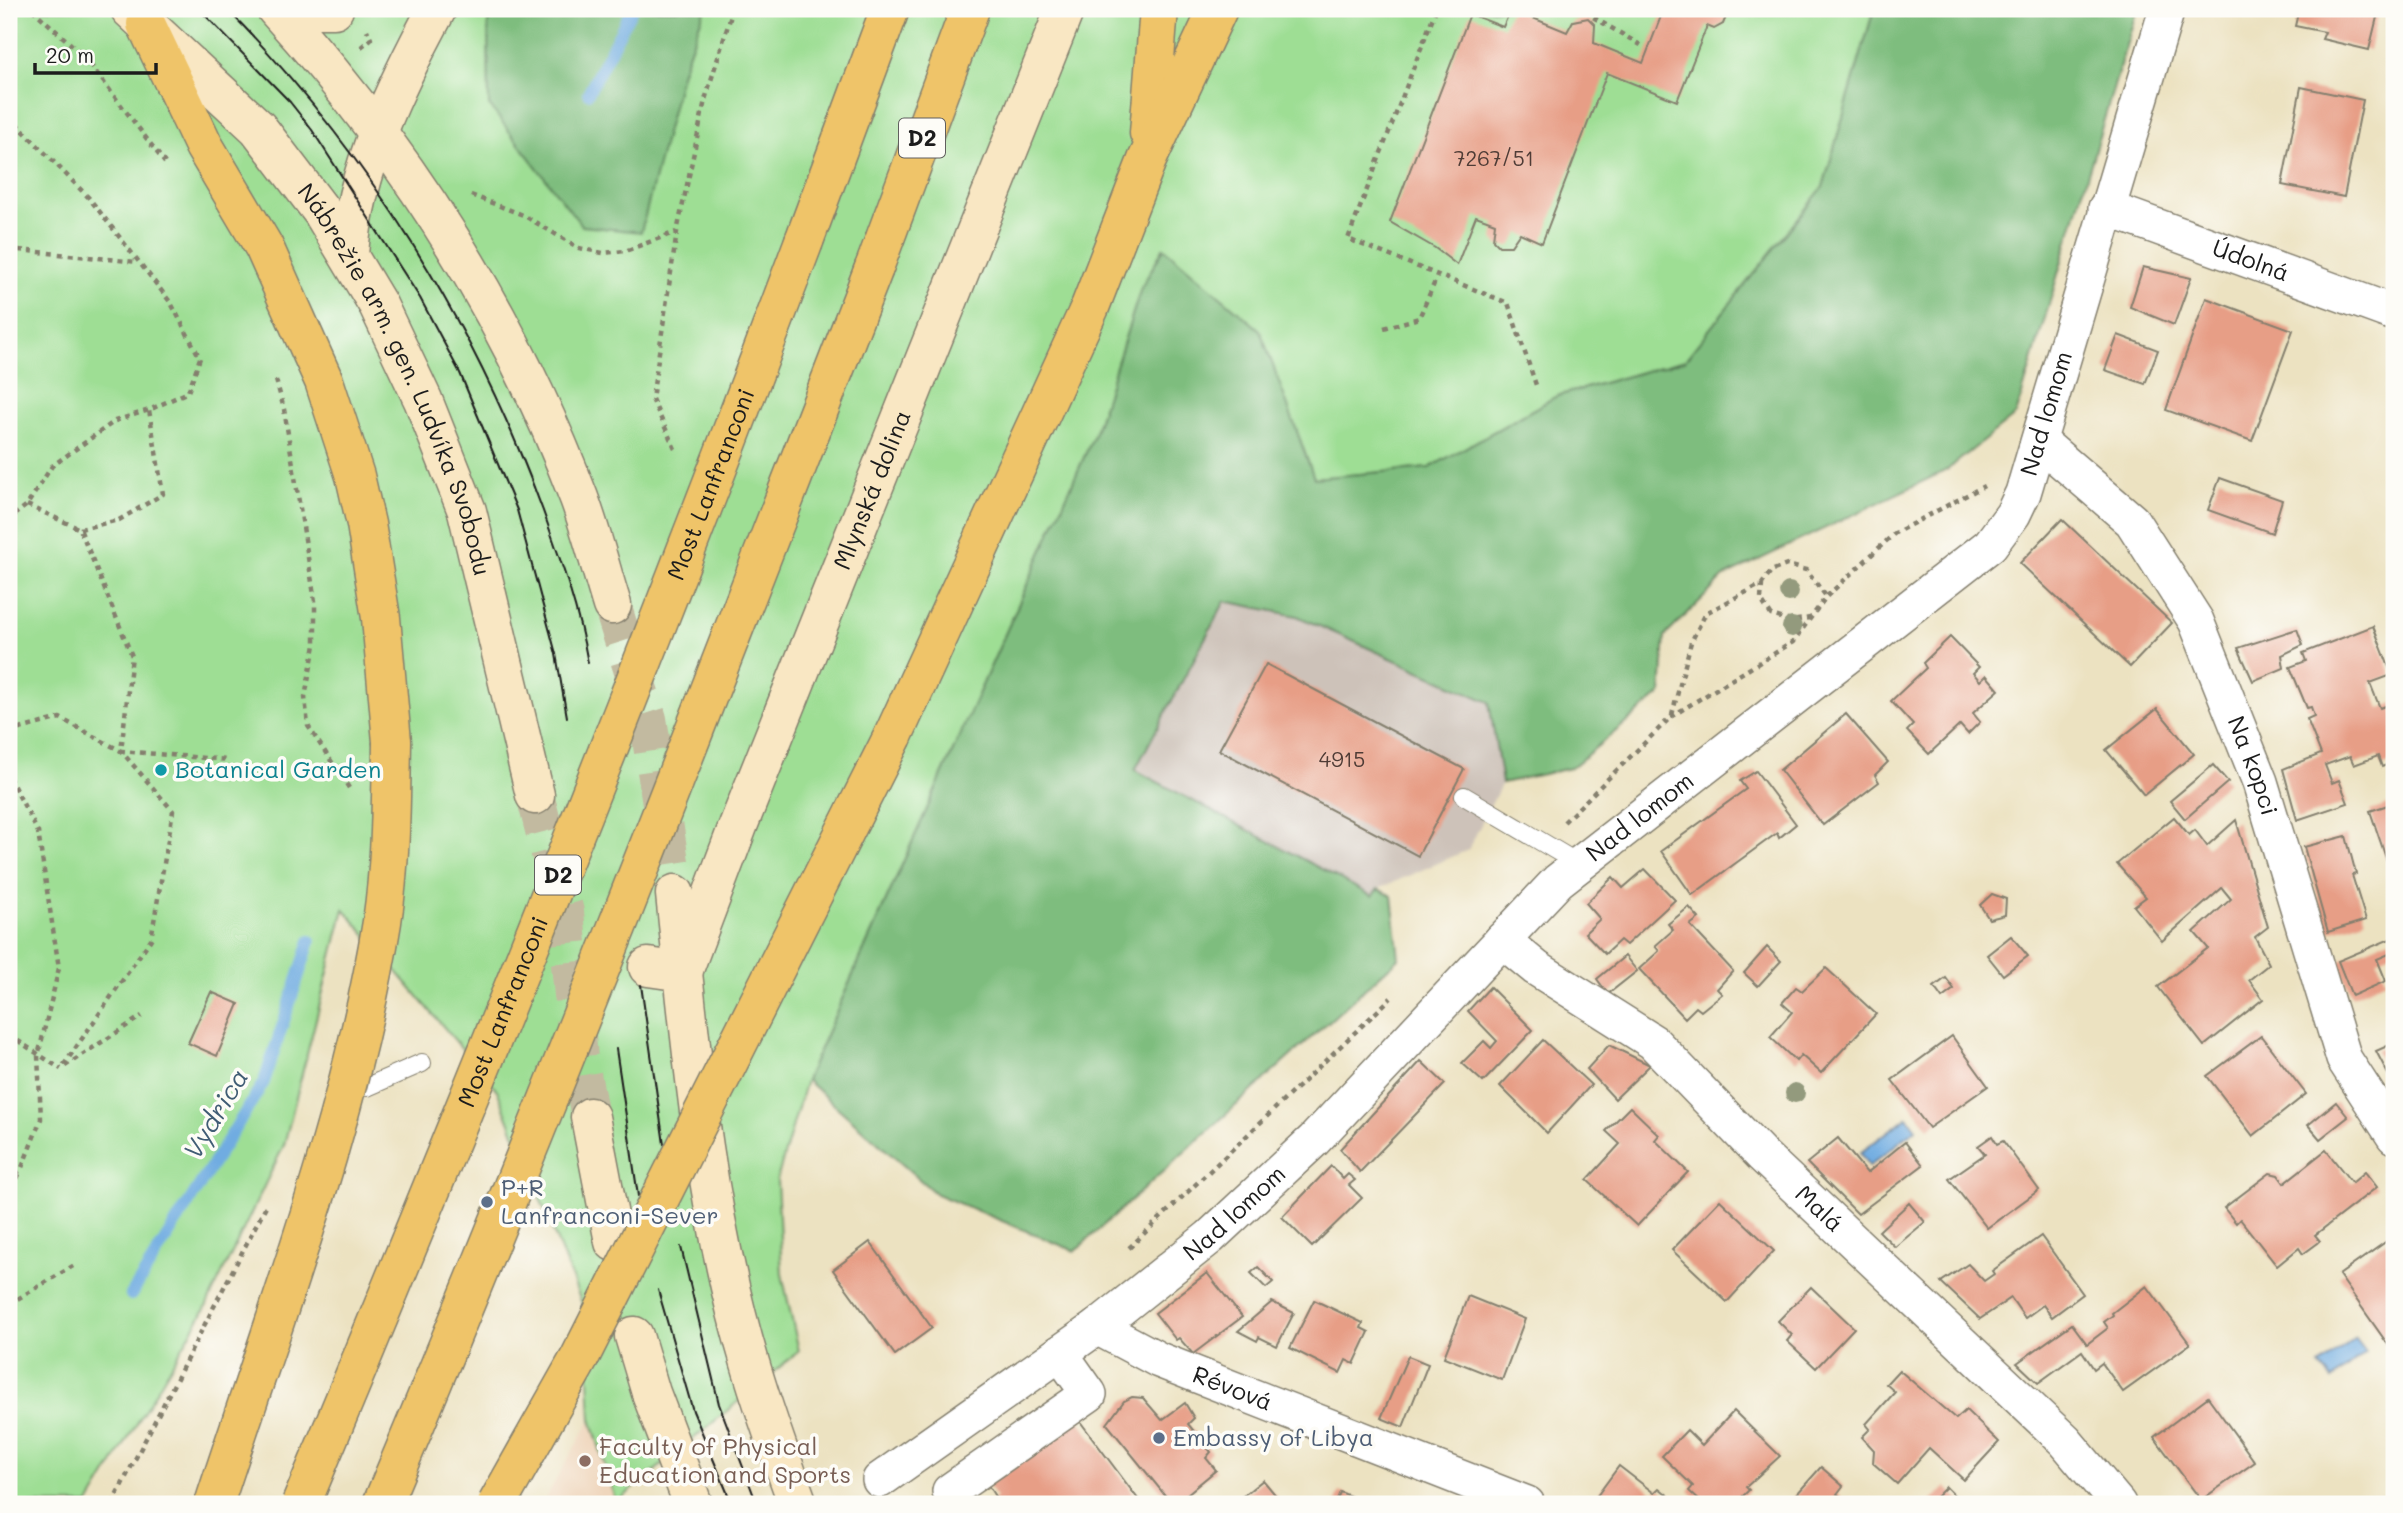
<svg xmlns="http://www.w3.org/2000/svg" width="2403" height="1513" viewBox="0 0 2403 1513" font-family="Mali,sans-serif">
<style>
.built{fill:#efd6bc}
.industrial{fill:#cdc2b9}
.green{fill:#9ede94;stroke:#5d7d58;stroke-width:2}
.forest{fill:#7ebd7e;stroke:#4d6c4d;stroke-width:2}
.water{fill:#6face1;stroke:#46647e;stroke-width:2}
.lines{fill:none;stroke-linecap:round;stroke-linejoin:round}
.stream{stroke:#6face1;stroke-width:12}
.building{fill:#e79e86}
.secondary-tunnel{stroke:#c2baa0;stroke-width:38;stroke-dasharray:38 19;stroke-linecap:butt}
.lane-casing{stroke:#847f6e;stroke-width:20}
.street-casing{stroke:#847f6e;stroke-width:38}
.secondary-casing{stroke:#847f6e;stroke-width:41}
.highway-casing{stroke:#847f6e;stroke-width:41}
.path{stroke:#847f6e;stroke-width:4.5;stroke-dasharray:5 5;stroke-linecap:butt}
.lane{stroke:#fff;stroke-width:18}
.street{stroke:#fff;stroke-width:35}
.secondary{stroke:#f9e7c3;stroke-width:38}
.highway{stroke:#efc469;stroke-width:38}
.tram{stroke:#1c1c1c;stroke-width:2}
.highway-bridge-casing{stroke:#847f6e;stroke-width:41;stroke-linecap:butt}
.highway-bridge{stroke:#efc469;stroke-width:38}
.tree{fill:#939a7d}
.culture-dot{fill:#0f9aa8;stroke:#fdfcf7;stroke-width:2.5}
.service-dot{fill:#5c6f8a;stroke:#fdfcf7;stroke-width:2.5}
.education-dot{fill:#8d6e63;stroke:#fdfcf7;stroke-width:2.5}
.labels{text-anchor:middle;stroke-width:7;stroke-linejoin:round;paint-order:stroke}
.number-label{font-size:21px;fill:#4f3c36}
.shield{fill:#fdfcf7;stroke:#605f5e;stroke-width:2}
.shield-label{font-size:23px;font-weight:bold;fill:#1c1c1c}
.street-label{font-size:24px;fill:#1c1c1c;stroke:#fdfcf7}
.culture-label{font-size:24px;fill:#0d838f;stroke:#fdfcf7;text-anchor:start}
.service-label{font-size:24px;fill:#4e5e75;stroke:#fdfcf7;text-anchor:start}
.education-label{font-size:24px;fill:#785e54;stroke:#fdfcf7;text-anchor:start}
.water-label{font-size:26px;font-style:italic;fill:#415d75;stroke:#fdfcf7}
</style>
<rect width="100%" height="100%" fill="#fdfcf7"/>
<filter id="ink" filterUnits="userSpaceOnUse"><feTurbulence type="fractalNoise" baseFrequency=".0143" numOctaves="2"/><feDisplacementMap in="SourceGraphic" scale="14" xChannelSelector="R" yChannelSelector="G"/><feConvolveMatrix kernelMatrix="1 2 1 2 8 2 1 2 1" color-interpolation-filters="sRGB"/></filter>
<filter id="wash" filterUnits="userSpaceOnUse"><feTurbulence type="fractalNoise" baseFrequency=".00686" numOctaves="4" result="noise"/><feDisplacementMap in="SourceGraphic" scale="28" xChannelSelector="R" yChannelSelector="G"/><feGaussianBlur stdDeviation="1.57" result="paint"/><feColorMatrix in="noise" values="0 0 0 0 0 0 0 0 0 0 0 0 0 0 0 0 0 1.4 0 .05"/><feComposite in="paint" operator="in"/></filter>
<g filter="url(#wash)">
<rect width="100%" height="100%" fill="#ece2c1"/>
<path class="built" d="M 591,1419 L 617,1504 L 542,1504 Z"/>
<path class="industrial" d="M 1225,601 L 1297,616 L 1489,702 L 1502,783 L 1468,850 L 1378,889 L 1372,896 L 1135,770 Z"/>
<path class="green" d="M 9,9 L 488,9 L 489,106 L 682,71 L 705,9 L 1874,9 L 1823,187 L 1685,360 L 1557,396 L 1429,468 L 1314,478 L 1260,330 L 1163,248 L 1141,289 L 1094,435 L 806,1080 L 777,1180 L 782,1274 L 799,1351 L 616,1503 L 591,1419 L 586,1314 L 497,1090 L 344,909 L 284,1145 L 205,1309 L 89,1504 L 9,1504 Z"/>
<g class="forest">
<path d="M 488,9 L 705,9 L 682,71 L 641,232 L 582,226 L 489,105 Z"/>
<path d="M 1874,9 L 2137,9 L 2016,415 L 1947,470 L 1725,576 L 1665,636 L 1661,694 L 1571,768 L 1502,783 L 1489,702 L 1297,616 L 1225,601 L 1135,770 L 1372,896 L 1378,889 L 1392,896 L 1399,958 L 1075,1251 L 936,1194 L 806,1080 L 1094,435 L 1141,288 L 1164,248 L 1260,330 L 1314,478 L 1429,468 L 1557,396 L 1685,360 L 1823,187 Z"/>
</g>
<g class="water">
<path d="M 1907,1117 L 1916,1129 L 1869,1166 L 1860,1153 Z"/>
<path d="M 2355,1338 L 2366,1352 L 2332,1380 L 2320,1366 Z"/>
</g>
<g class="lines">
<g class="stream">
<path d="M 588,93 L 632,9"/>
<path d="M 131,1295 L 264,1082 L 310,941"/>
</g>
</g>
<g id="blocks">
<g class="building">
<path d="M 1511,9 L 1567,32 L 1573,21 L 1588,18 L 1595,25 L 1594,43 L 1643,63 L 1663,11 L 1658,9 L 1723,9 L 1726,17 L 1723,24 L 1714,29 L 1707,26 L 1677,101 L 1607,73 L 1542,243 L 1520,233 L 1511,246 L 1499,246 L 1493,240 L 1495,223 L 1476,216 L 1457,265 L 1435,248 L 1390,222 L 1470,14 L 1503,27 Z"/>
<path d="M 2299,9 L 2379,9 L 2369,50 L 2322,39 L 2325,32 L 2295,26 Z"/>
<path d="M 2301,87 L 2363,100 L 2344,197 L 2282,185 Z"/>
<path d="M 2143,267 L 2191,278 L 2174,325 L 2130,307 Z"/>
<path d="M 2206,298 L 2293,330 L 2252,441 L 2166,410 Z"/>
<path d="M 2118,335 L 2158,350 L 2145,384 L 2105,370 Z"/>
<path d="M 2220,478 L 2282,500 L 2272,533 L 2208,510 Z"/>
<path d="M 2062,519 L 2172,623 L 2130,667 L 2020,563 Z"/>
<path d="M 2373,626 L 2392,675 L 2370,683 L 2380,708 L 2394,703 L 2394,762 L 2382,767 L 2378,756 L 2354,765 L 2350,756 L 2325,765 L 2332,783 L 2339,780 L 2348,803 L 2297,820 L 2283,769 L 2321,754 L 2307,719 L 2314,716 L 2311,707 L 2307,708 L 2290,667 L 2306,661 L 2303,653 Z"/>
<path d="M 2297,629 L 2303,645 L 2282,655 L 2284,668 L 2253,681 L 2238,648 Z"/>
<path d="M 1950,637 L 1979,667 L 1973,673 L 1980,681 L 1986,675 L 1999,690 L 1973,713 L 1980,722 L 1968,734 L 1960,725 L 1929,754 L 1907,731 L 1913,725 L 1891,701 L 1926,668 L 1923,663 Z"/>
<path d="M 1266,664 L 1464,769 L 1418,856 L 1219,750 Z"/>
<path d="M 2157,709 L 2194,754 L 2144,795 L 2106,750 Z"/>
<path d="M 1846,714 L 1888,762 L 1875,775 L 1879,782 L 1823,825 L 1780,770 Z"/>
<path d="M 2213,765 L 2228,782 L 2185,819 L 2170,801 Z"/>
<path d="M 1756,771 L 1796,824 L 1779,838 L 1777,833 L 1692,895 L 1661,851 L 1746,789 L 1740,781 Z"/>
<path d="M 2394,803 L 2394,858 L 2387,861 L 2370,811 Z"/>
<path d="M 2174,817 L 2189,835 L 2195,830 L 2207,846 L 2236,820 L 2268,927 L 2255,937 L 2269,964 L 2249,980 L 2263,999 L 2204,1046 L 2158,987 L 2208,948 L 2194,932 L 2231,899 L 2222,888 L 2162,941 L 2134,906 L 2146,897 L 2117,864 Z"/>
<path d="M 2346,836 L 2356,874 L 2352,875 L 2366,920 L 2328,932 L 2304,847 Z"/>
<path d="M 1645,869 L 1675,900 L 1626,945 L 1620,940 L 1605,954 L 1585,933 L 1600,919 L 1586,903 L 1613,877 L 1623,888 Z"/>
<path d="M 1992,894 L 2006,899 L 2005,915 L 1989,919 L 1980,905 Z"/>
<path d="M 1689,907 L 1699,918 L 1690,925 L 1733,971 L 1717,989 L 1722,994 L 1701,1011 L 1696,1007 L 1685,1018 L 1639,969 L 1659,951 L 1655,946 L 1673,930 L 1668,924 Z"/>
<path d="M 2011,936 L 2028,956 L 2003,975 L 1987,955 Z"/>
<path d="M 2390,939 L 2394,952 L 2377,959 L 2386,981 L 2352,996 L 2338,961 Z"/>
<path d="M 1767,947 L 1781,961 L 1758,986 L 1744,973 Z"/>
<path d="M 1625,956 L 1637,971 L 1608,994 L 1597,979 Z"/>
<path d="M 1826,968 L 1876,1014 L 1821,1073 L 1801,1055 L 1796,1061 L 1770,1037 L 1792,1012 L 1782,1003 L 1796,987 L 1802,991 Z"/>
<path d="M 1946,978 L 1954,989 L 1942,998 L 1934,987 Z"/>
<path d="M 1490,987 L 1533,1030 L 1483,1082 L 1462,1063 L 1484,1041 L 1491,1048 L 1497,1041 L 1468,1011 Z"/>
<path d="M 211,992 L 239,1004 L 217,1056 L 188,1043 Z"/>
<path d="M 1952,1036 L 1988,1086 L 1929,1128 L 1892,1080 Z"/>
<path d="M 2261,1036 L 2306,1094 L 2253,1136 L 2207,1076 Z"/>
<path d="M 1543,1040 L 1591,1085 L 1547,1133 L 1500,1086 Z"/>
<path d="M 2394,1043 L 2394,1073 L 2389,1076 L 2376,1051 Z"/>
<path d="M 1609,1045 L 1650,1065 L 1615,1099 L 1587,1069 Z"/>
<path d="M 1421,1061 L 1445,1084 L 1360,1172 L 1340,1149 Z"/>
<path d="M 2336,1102 L 2348,1117 L 2320,1139 L 2308,1125 Z"/>
<path d="M 1630,1107 L 1659,1135 L 1655,1140 L 1688,1172 L 1637,1226 L 1587,1180 L 1620,1144 L 1606,1131 Z"/>
<path d="M 1992,1136 L 1997,1144 L 2003,1141 L 2039,1190 L 1987,1228 L 1949,1179 L 1985,1154 L 1978,1146 Z"/>
<path d="M 1838,1138 L 1867,1173 L 1905,1142 L 1923,1165 L 1858,1214 L 1807,1163 Z"/>
<path d="M 2326,1150 L 2352,1183 L 2365,1172 L 2377,1187 L 2315,1235 L 2320,1241 L 2318,1243 L 2303,1254 L 2299,1248 L 2277,1266 L 2240,1219 L 2236,1223 L 2224,1208 L 2270,1173 L 2278,1175 L 2284,1183 Z"/>
<path d="M 1331,1166 L 1343,1179 L 1348,1174 L 1355,1180 L 1349,1185 L 1362,1198 L 1312,1247 L 1282,1217 Z"/>
<path d="M 1720,1200 L 1774,1251 L 1727,1302 L 1672,1250 Z"/>
<path d="M 1909,1203 L 1925,1222 L 1895,1247 L 1879,1231 Z"/>
<path d="M 2041,1236 L 2083,1294 L 2052,1317 L 2043,1305 L 2025,1318 L 2011,1298 L 1980,1319 L 1941,1282 L 1968,1264 L 1984,1281 L 1994,1274 L 1992,1271 Z"/>
<path d="M 2394,1236 L 2394,1342 L 2389,1346 L 2339,1275 Z"/>
<path d="M 870,1242 L 932,1328 L 895,1355 L 833,1270 Z"/>
<path d="M 1258,1267 L 1273,1282 L 1266,1288 L 1251,1273 Z"/>
<path d="M 1207,1273 L 1242,1317 L 1193,1354 L 1179,1338 L 1176,1340 L 1155,1313 Z"/>
<path d="M 2147,1286 L 2190,1344 L 2123,1392 L 2102,1363 L 2094,1369 L 2082,1351 L 2038,1383 L 2017,1363 L 2072,1324 L 2087,1344 L 2108,1328 L 2104,1322 L 2113,1315 L 2112,1313 Z"/>
<path d="M 1811,1287 L 1854,1328 L 1816,1368 L 1787,1341 L 1792,1335 L 1778,1321 Z"/>
<path d="M 1468,1296 L 1525,1319 L 1502,1380 L 1444,1357 Z"/>
<path d="M 1314,1300 L 1363,1323 L 1361,1328 L 1369,1332 L 1354,1364 L 1346,1360 L 1340,1373 L 1290,1348 Z"/>
<path d="M 1272,1302 L 1294,1313 L 1277,1346 L 1259,1337 L 1257,1341 L 1238,1331 Z"/>
<path d="M 1408,1356 L 1428,1364 L 1403,1427 L 1381,1418 Z"/>
<path d="M 1899,1370 L 1956,1419 L 1966,1410 L 1999,1442 L 1964,1480 L 1929,1448 L 1897,1484 L 1873,1463 L 1874,1450 L 1862,1437 L 1870,1429 L 1866,1424 L 1895,1392 L 1886,1384 Z"/>
<path d="M 1132,1397 L 1143,1398 L 1162,1420 L 1185,1403 L 1194,1418 L 1188,1424 L 1211,1452 L 1206,1458 L 1216,1470 L 1175,1504 L 1172,1504 L 1107,1424 L 1124,1401 Z"/>
<path d="M 2208,1397 L 2255,1462 L 2201,1500 L 2154,1437 Z"/>
<path d="M 1734,1411 L 1780,1456 L 1746,1487 L 1749,1490 L 1735,1504 L 1703,1504 L 1689,1491 L 1693,1486 L 1662,1456 L 1687,1430 L 1702,1445 Z"/>
<path d="M 1076,1416 L 1138,1499 L 1131,1504 L 987,1504 L 996,1498 L 986,1482 Z"/>
<path d="M 1619,1466 L 1654,1493 L 1659,1488 L 1679,1504 L 1591,1504 Z"/>
<path d="M 1821,1467 L 1843,1486 L 1837,1494 L 1849,1504 L 1788,1504 Z"/>
<path d="M 1263,1480 L 1283,1504 L 1233,1504 Z"/>
<path d="M 1946,1487 L 1963,1504 L 1929,1504 Z"/>
<path d="M 1340,1492 L 1370,1504 L 1335,1504 Z"/>
</g>
</g>
</g>
<g filter="url(#ink)">
<use href="#blocks" fill-opacity="0" stroke="#847f6e" stroke-width="2"/>
<g class="lines">
<g class="secondary-tunnel">
<path d="M 612,605 L 648,719 L 675,894"/>
<path d="M 535,795 L 565,912 L 579,1058 L 590,1117"/>
</g>
<defs>
<g id="lane">
<path d="M 1464,796 L 1579,864"/>
<path d="M 367,1087 L 422,1063"/>
</g>
<g id="street">
<path id="s1" d="M 2106,208 L 2394,313"/>
<path id="s2" d="M 2039,441 L 2132,521 L 2196,621 L 2260,782 L 2344,1059 L 2394,1136"/>
<path id="s3" d="M 1502,940 L 1536,968 L 1653,1042 L 1763,1156 L 2065,1441 L 2118,1504"/>
<path id="s4" d="M 1097,1327 L 1159,1360 L 1527,1504"/>
<path id="s5" d="M 880,1480 L 1097,1327 L 1210,1237 L 1314,1140 L 1558,881 L 1990,545 L 2013,514 L 2023,493 L 2167,9"/>
<path d="M 950,1491 L 1089,1394 L 1060,1353"/>
</g>
<g id="secondary">
<path id="s6" d="M 130,9 L 258,128 L 322,212 L 378,305 L 423,400 L 467,511 L 535,795"/>
<path d="M 276,9 C 406,152 510,316 579,498 C 592,533 601,570 612,605"/>
<path d="M 304,9 L 334,9"/>
<path d="M 349,255 C 354,170 397,83 437,9"/>
<path d="M 675,894 C 691,1051 705,1212 750,1363 C 764,1411 781,1458 798,1504"/>
<path d="M 648,967 L 683,972"/>
<path id="s7" d="M 683,972 L 738,826 L 1065,9"/>
<path d="M 590,1117 L 614,1242"/>
<path d="M 634,1336 L 651,1393 L 693,1504"/>
</g>
<g id="highway">
<path d="M 146,24 L 204,146 L 264,247 L 324,381 L 355,476 L 366,524 L 381,618 L 392,742"/>
<path d="M 1149,133 L 1159,9"/>
<path d="M 804,241 L 890,9"/>
<path d="M 874,268 L 970,9"/>
<path d="M 893,736 L 1090,307 L 1147,160 L 1218,9"/>
</g>
</defs>
<use href="#lane" class="lane-casing"/>
<use href="#street" class="street-casing"/>
<use href="#secondary" class="secondary-casing"/>
<use href="#highway" class="highway-casing"/>
<g class="path">
<path d="M 32,9 L 84,56 L 165,163"/>
<path d="M 1436,9 L 1348,239 L 1508,303 L 1537,388"/>
<path d="M 1589,9 L 1591,16 L 1644,47"/>
<path d="M 361,47 L 371,39 L 367,30"/>
<path d="M 9,116 L 89,198 L 171,303 L 200,358 L 188,392 L 149,410 L 115,421 L 52,466 L 27,505 L 9,519"/>
<path d="M 471,195 L 523,215 L 579,248 L 603,253 L 625,251 L 676,232"/>
<path d="M 9,249 L 137,262"/>
<path d="M 1384,328 L 1419,318 L 1437,277"/>
<path d="M 276,380 L 284,409 L 315,601 L 315,645 L 305,697 L 308,726 L 349,788"/>
<path d="M 675,449 L 652,399 L 677,232 L 705,100 L 733,9"/>
<path d="M 27,505 L 80,529 L 132,656 L 121,751 L 229,760"/>
<path d="M 80,529 L 119,520 L 163,494 L 149,410"/>
<path d="M 1762,584 L 1761,600 L 1771,615 L 1791,621 L 1810,618"/>
<path d="M 1672,715 L 1691,642 L 1706,613 L 1762,584 L 1771,571 L 1787,565 L 1806,570 L 1826,596"/>
<path d="M 9,732 L 60,718 L 121,751 L 173,811 L 151,939 L 61,1069"/>
<path d="M 9,777 L 38,832 L 59,968 L 38,1056 L 41,1119 L 21,1170 L 9,1178"/>
<path d="M 1564,822 L 1672,716 L 1793,642 L 1826,597 L 1895,533 L 1984,486"/>
<path d="M 9,1035 L 61,1069"/>
<path d="M 65,1066 L 142,1016"/>
<path d="M 9,1197 L 20,1172"/>
<path d="M 1129,1248 L 1391,998"/>
<path d="M 9,1304 L 73,1266"/>
<path d="M 112,1504 L 268,1202"/>
</g>
<use href="#lane" class="lane"/>
<use href="#street" class="street"/>
<use href="#secondary" class="secondary"/>
<use href="#highway" class="highway"/>
<g class="tram">
<path d="M 199,9 L 290,102 L 312,130 L 420,298 L 460,373 L 517,510 L 556,654 L 567,717"/>
<path d="M 227,9 C 367,151 474,323 543,511 C 561,561 579,611 588,663"/>
<path d="M 641,985 L 664,1144"/>
<path d="M 616,1049 L 638,1196"/>
<path d="M 681,1247 L 719,1404 L 757,1504"/>
<path d="M 658,1290 L 693,1411 L 732,1504"/>
</g>
<defs>
<g id="highway-bridge">
<path d="M 214,1504 C 276,1313 350,1121 382,922 C 391,862 391,802 392,742"/>
<path id="s8" d="M 301,1504 C 476,1086 645,665 804,241"/>
<path d="M 382,1504 C 554,1095 714,681 874,268"/>
<path d="M 497,1504 L 580,1357 L 893,736"/>
</g>
</defs>
<use href="#highway-bridge" class="highway-bridge-casing"/>
<use href="#highway-bridge" class="highway-bridge"/>
</g>
<g class="tree">
<circle cx="1789" cy="592" r="10"/>
<circle cx="1792" cy="627" r="10"/>
<circle cx="1795" cy="1093" r="10"/>
</g>
</g>
<circle class="culture-dot" cx="161" cy="770" r="7"/>
<g class="service-dot">
<circle cx="487" cy="1202" r="7"/>
<circle cx="1159" cy="1438" r="7"/>
</g>
<circle class="education-dot" cx="585" cy="1461" r="7"/>
<g class="labels">
<g class="number-label">
<text x="1494" y="166">7267/51</text>
<text x="1342" y="767">4915</text>
</g>
<g class="shield">
<rect x="899" y="118.5" width="46" height="39" rx="5"/>
<rect x="535" y="855.5" width="46" height="39" rx="5"/>
</g>
<g class="shield-label">
<text x="922" y="146">D2</text>
<text x="558" y="883">D2</text>
</g>
<g class="street-label">
<text dy="8" stroke="none"><textPath href="#s1" startOffset="154">Údolná</textPath></text>
<text dy="8" stroke="none"><textPath href="#s6" startOffset="464">Nábrežie arm. gen. Ludvíka Svobodu</textPath></text>
<text dy="8" stroke="none"><textPath href="#s5" startOffset="1600">Nad lomom</textPath></text>
<text dy="8" stroke="none"><textPath href="#s8" startOffset="1099">Most Lanfranconi</textPath></text>
<text dy="8" stroke="none"><textPath href="#s7" startOffset="518">Mlynská dolina</textPath></text>
<text dy="8" stroke="none"><textPath href="#s2" startOffset="397">Na kopci</textPath></text>
<text dy="8" stroke="none"><textPath href="#s5" startOffset="1012">Nad lomom</textPath></text>
<text dy="8" stroke="none"><textPath href="#s8" startOffset="532">Most Lanfranconi</textPath></text>
<text dy="8" stroke="none"><textPath href="#s3" startOffset="418">Malá</textPath></text>
<text dy="8" stroke="none"><textPath href="#s5" startOffset="444">Nad lomom</textPath></text>
<text dy="8" stroke="none"><textPath href="#s4" startOffset="149">Révová</textPath></text>
</g>
<g class="culture-label">
<text x="175" y="778">Botanical Garden</text>
</g>
<g class="service-label">
<text x="501" y="1196">P+R<tspan x="501" dy="28">Lanfranconi-Sever</tspan></text>
<text x="1173" y="1446">Embassy of Libya</text>
</g>
<g class="education-label">
<text x="599" y="1455">Faculty of Physical<tspan x="599" dy="28">Education and Sports</tspan></text>
</g>
<g class="water-label">
<text transform="translate(216 1114) rotate(-59)" y="9">Vydrica</text>
</g>
</g>
<rect width="2403" height="1513" fill="none" stroke="#fdfcf7" stroke-width="35"/>
<path d="M35 63v10h121v-10" fill="none" stroke="#1c1c1c" stroke-width="3.5"/>
<text x="46" y="63" font-size="21" fill="#1c1c1c" stroke="#fdfcf7" stroke-width="5" paint-order="stroke">20 m</text>
</svg>
